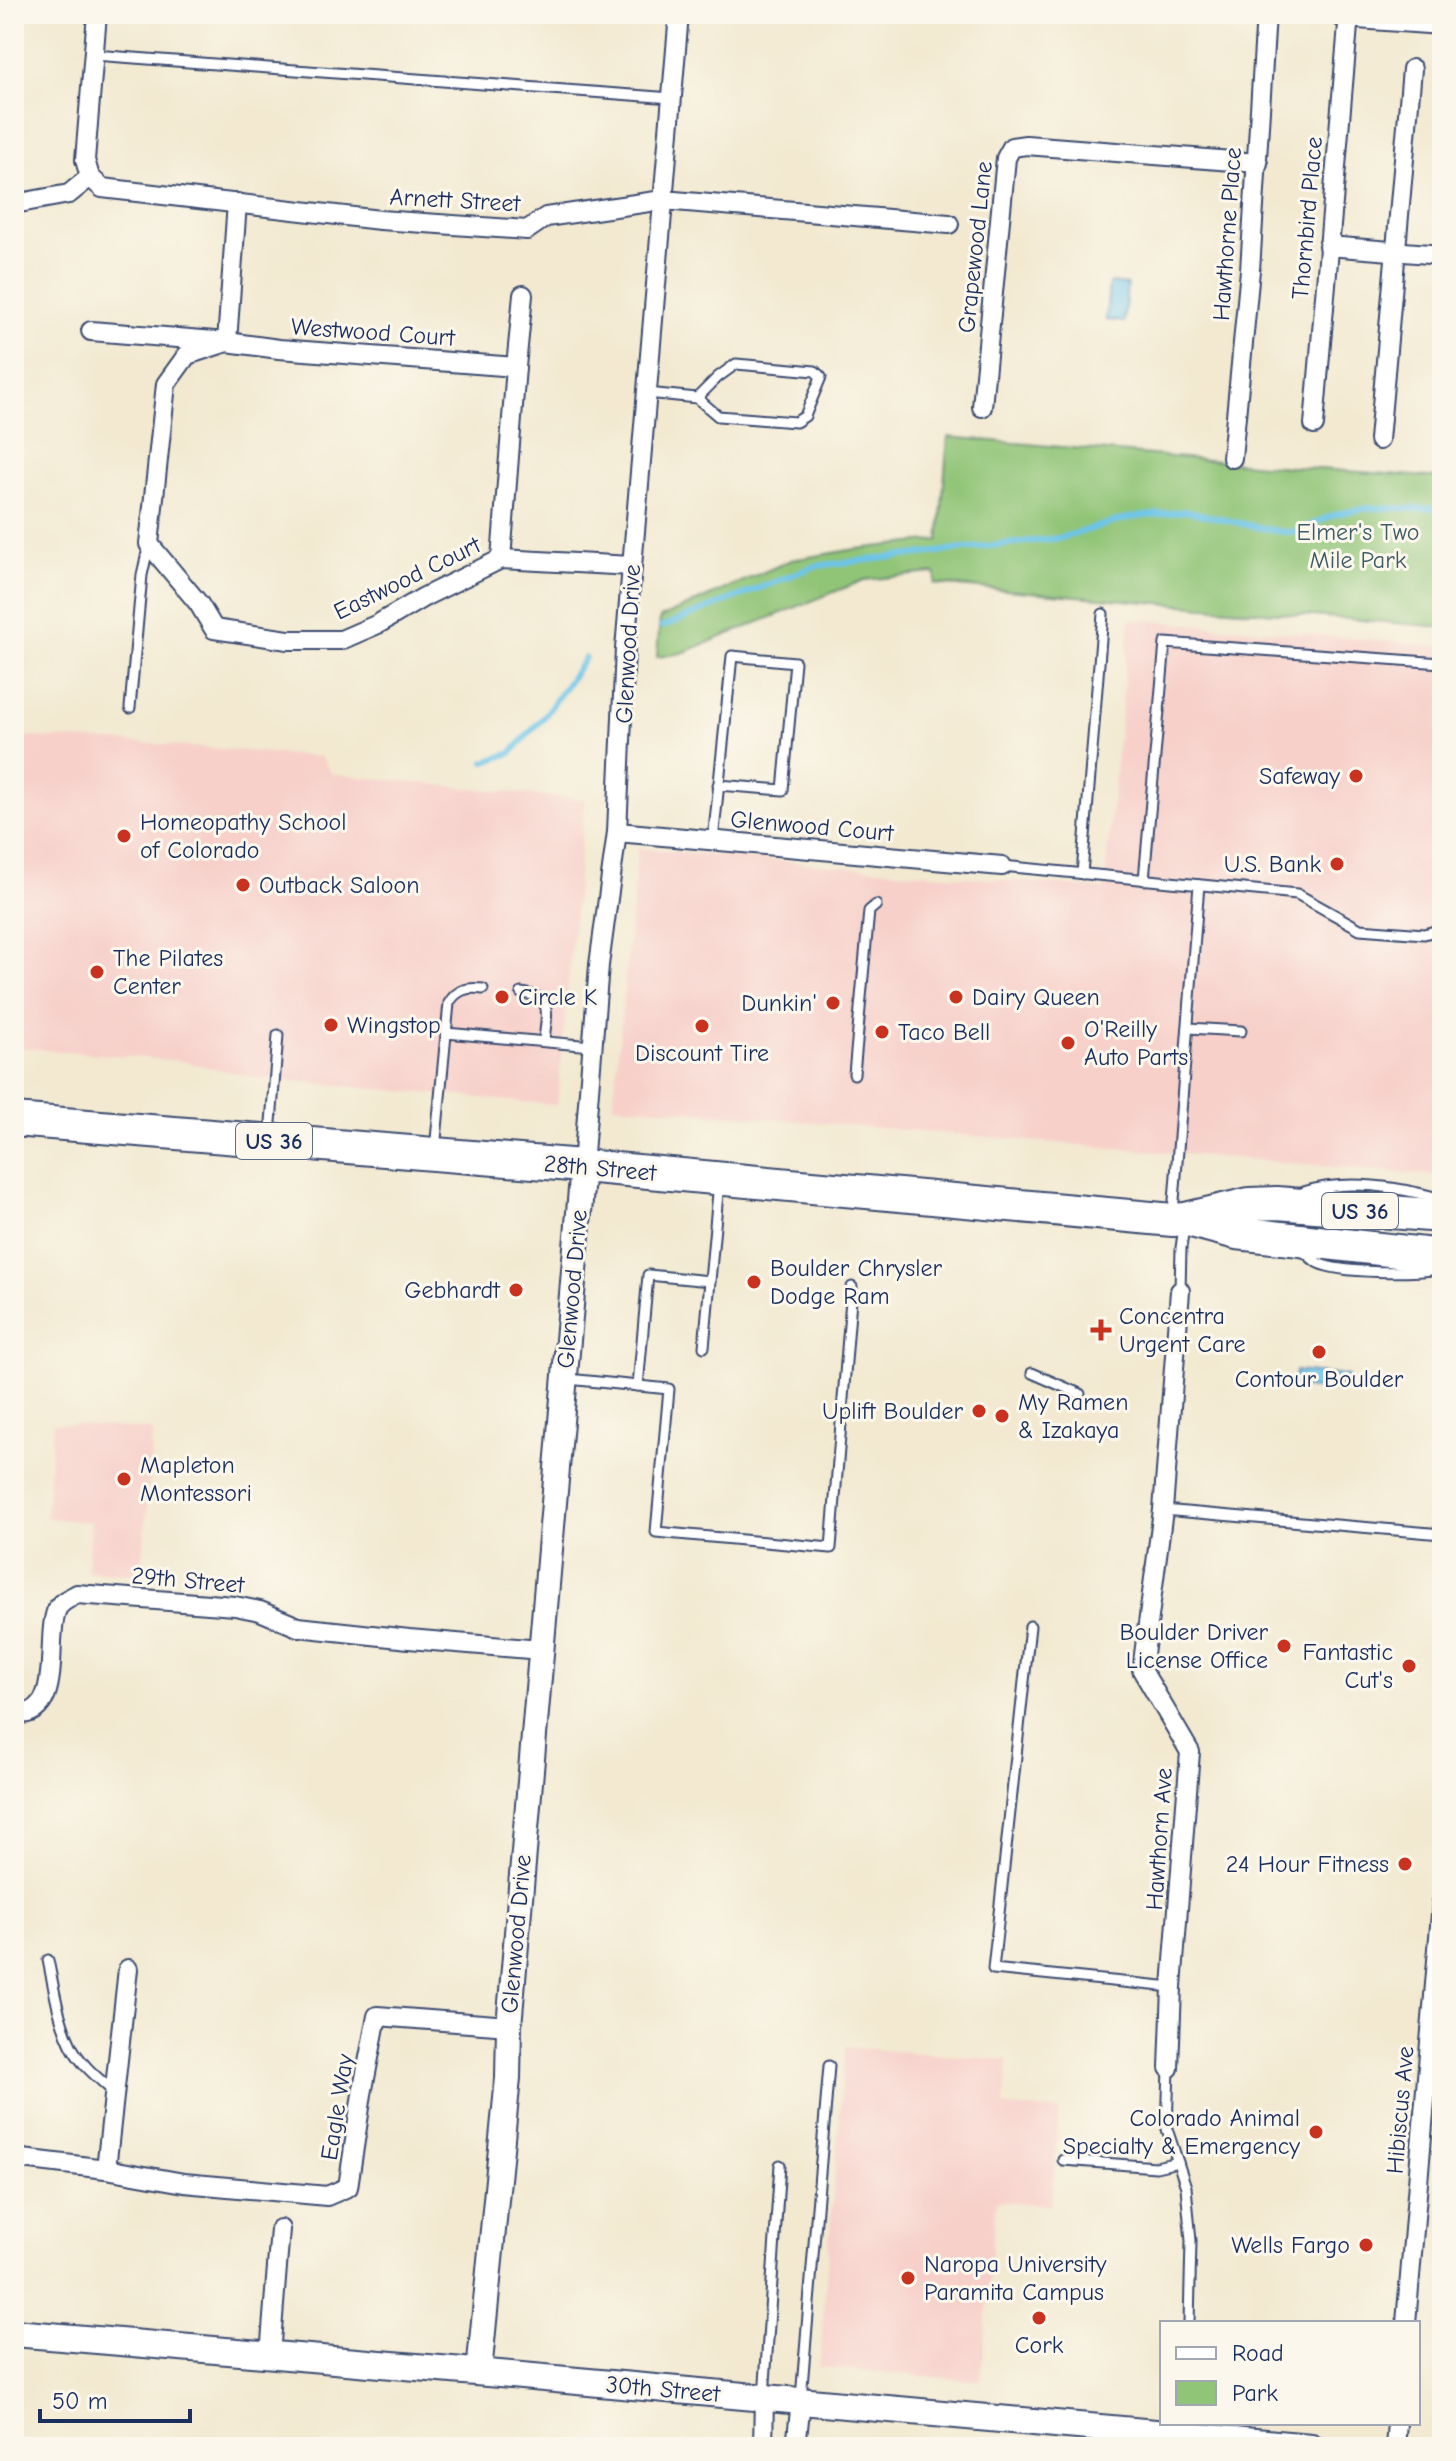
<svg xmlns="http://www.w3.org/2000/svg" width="1456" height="2461" viewBox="0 0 1456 2461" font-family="'Comic Neue',sans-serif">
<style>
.built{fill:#f7d0ca}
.green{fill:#90c476;stroke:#567a6a;stroke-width:2}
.water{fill:#6bc4e9;stroke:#437aa4;stroke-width:2}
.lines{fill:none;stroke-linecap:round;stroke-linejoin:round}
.stream{stroke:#6bc4e9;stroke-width:6}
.service-casing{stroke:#3b4b6f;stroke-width:13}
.minor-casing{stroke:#3b4b6f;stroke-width:22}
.tertiary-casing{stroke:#3b4b6f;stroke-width:28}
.secondary-casing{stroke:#3b4b6f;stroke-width:30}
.trunk-casing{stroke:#3b4b6f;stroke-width:36}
.service{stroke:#fff;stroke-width:9}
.minor{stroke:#fff;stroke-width:18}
.tertiary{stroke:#fff;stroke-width:24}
.secondary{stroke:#fff;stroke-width:26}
.trunk{stroke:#fff;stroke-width:32}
.poi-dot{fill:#c8321e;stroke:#fbf7ec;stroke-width:3}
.labels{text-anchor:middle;stroke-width:6;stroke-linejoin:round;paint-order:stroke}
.shield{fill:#fbf7ec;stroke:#5e6b89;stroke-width:2}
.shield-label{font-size:22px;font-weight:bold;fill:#1b2f5e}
.street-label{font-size:24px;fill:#1b2f5e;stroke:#fbf7ec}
.park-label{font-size:24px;fill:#3e5c65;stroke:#fbf7ec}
.poi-label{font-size:24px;fill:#1b2f5e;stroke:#fbf7ec;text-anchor:start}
</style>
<rect width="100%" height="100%" fill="#fbf7ec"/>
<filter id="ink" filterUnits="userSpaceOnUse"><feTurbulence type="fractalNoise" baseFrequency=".0125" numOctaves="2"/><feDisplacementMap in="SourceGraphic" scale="16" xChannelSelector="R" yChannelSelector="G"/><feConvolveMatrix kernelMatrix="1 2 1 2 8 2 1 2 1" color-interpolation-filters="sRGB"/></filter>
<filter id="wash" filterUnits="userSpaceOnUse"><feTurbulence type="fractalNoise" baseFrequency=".006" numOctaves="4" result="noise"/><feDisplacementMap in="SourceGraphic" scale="32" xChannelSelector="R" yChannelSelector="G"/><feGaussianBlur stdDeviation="1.8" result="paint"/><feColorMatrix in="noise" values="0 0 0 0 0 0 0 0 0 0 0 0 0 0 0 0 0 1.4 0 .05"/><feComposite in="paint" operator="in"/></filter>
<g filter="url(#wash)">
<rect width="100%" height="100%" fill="#f2e9d0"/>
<g class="built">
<path d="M 1130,619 L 1442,646 L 1442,1176 L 613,1105 L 638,848 L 1104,889 Z"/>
<path d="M 14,736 L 144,743 L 321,757 L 332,774 L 585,800 L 557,1105 L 257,1078 L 181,1061 L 14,1047 Z"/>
<path d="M 53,1423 L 153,1430 L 142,1575 L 87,1571 L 91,1522 L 46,1518 Z"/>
<path d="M 845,2047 L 1008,2060 L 1004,2106 L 1059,2111 L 1051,2205 L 996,2201 L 981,2381 L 819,2367 Z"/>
</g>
<path class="green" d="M 948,437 L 1263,465 L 1442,478 L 1442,627 L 935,584 L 936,574 L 932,573 L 864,580 L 682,653 L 657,657 L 660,618 L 791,560 L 856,549 L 939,540 Z"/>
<g class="water">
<path d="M 1109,283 L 1127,285 L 1124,322 L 1106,320 Z"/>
<path d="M 1295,1371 L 1348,1376 L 1348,1386 L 1337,1386 L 1336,1391 L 1294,1387 Z"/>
</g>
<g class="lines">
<g class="stream">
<path d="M 662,627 L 815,566 L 1060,538 L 1128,518 L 1187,511 L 1252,526 L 1283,532 L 1294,532 L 1336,514 L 1368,508 L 1442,509"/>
<path d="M 485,762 L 511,753 L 544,717 L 585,658"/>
</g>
</g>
</g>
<g filter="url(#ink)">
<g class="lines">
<defs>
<g id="service">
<path d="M 94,55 L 672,98"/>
<path d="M 647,393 L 697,398 L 718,416 L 796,422 L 805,416 L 821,377 L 815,371 L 736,364 L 718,377 L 697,398"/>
<path d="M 130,708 L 142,575 L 149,544"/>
<path d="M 713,841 L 732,656 L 795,662 L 783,790 L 718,785"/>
<path d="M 1002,866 L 1297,894 L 1360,929 L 1424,934 L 1442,929"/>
<path d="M 1082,874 L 1103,614"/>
<path d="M 1144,880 L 1165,643 L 1442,663"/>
<path d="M 521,993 C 555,996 546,1015 544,1041"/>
<path d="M 1188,1028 L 1241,1031"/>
<path d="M 446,1033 L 592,1046"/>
<path d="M 854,1074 L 869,911 L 876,905"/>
<path d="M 270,1135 L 278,1035"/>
<path d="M 435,1150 L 449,1003 C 457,989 468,987 483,989"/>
<path d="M 1304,1192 C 1347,1178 1399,1187 1442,1199"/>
<path d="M 1173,1213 L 1199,885"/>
<path d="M 1303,1251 C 1308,1255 1313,1260 1318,1263 C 1341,1274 1414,1273 1439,1269"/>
<path d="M 1180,1291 L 1181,1248 L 1184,1227"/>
<path d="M 704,1347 L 719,1182"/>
<path d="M 1032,1373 L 1080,1394"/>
<path d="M 568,1379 L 669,1389 L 656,1532 L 831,1548 L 852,1287"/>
<path d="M 638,1386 L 648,1275 L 710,1281"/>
<path d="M 1163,1510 L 1442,1534"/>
<path d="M 1030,1626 L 993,1969 L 1172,1987"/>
<path d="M 48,1960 C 54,1988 58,2019 71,2045 C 80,2064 98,2078 114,2092"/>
<path d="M 1169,2068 L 1167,2129 L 1186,2187 L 1191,2241 L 1189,2323"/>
<path d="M 1063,2160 L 1156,2167 L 1178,2162"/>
<path d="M 764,2397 L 780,2165"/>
<path d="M 801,2398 L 829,2066"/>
</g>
<g id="minor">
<path d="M 90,177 L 85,160 L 97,14"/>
<path d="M 14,204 L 69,194 L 90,177 L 102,188 L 380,220 L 527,230 L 546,217 L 663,200 L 949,224"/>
<path d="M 1328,246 L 1442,255"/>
<path d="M 91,331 L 227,342 L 279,349 L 516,367 L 523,295"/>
<path d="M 227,342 L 187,355 L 166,384 L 149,544 L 199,604 L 214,629 L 288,640 L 341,640 L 378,624 L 424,597 L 501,559 L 632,566"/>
<path d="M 227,342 L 237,203"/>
<path d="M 982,407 L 1006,158 L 1012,147 L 1026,145 L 1258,163"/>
<path d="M 1314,425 L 1349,14"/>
<path d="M 1379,440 L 1412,69"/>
<path d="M 1232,458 L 1250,270 L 1266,14"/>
<path d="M 501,559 L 516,367"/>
<path d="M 617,832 L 1002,866"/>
<path d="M 583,1166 L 599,965 L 617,832 L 625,649 L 679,14"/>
<path d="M 14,1714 C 66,1718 44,1639 57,1609 C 61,1601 70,1598 77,1594 L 235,1606 L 260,1611 L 298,1627 L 409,1639 L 541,1650"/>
<path d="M 1169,2068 L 1172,1987 L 1190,1752 L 1142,1670 L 1163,1510 L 1180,1291"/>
<path d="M 14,2158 L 106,2169 L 184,2183 L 327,2196 L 348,2187 L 362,2094 L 377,2016 L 509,2026"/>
<path d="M 106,2169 L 128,1969"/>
<path d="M 1406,2323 L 1442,1902"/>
<path d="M 270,2355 L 280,2229"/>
<path d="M 763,2447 L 764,2398"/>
<path d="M 796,2447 L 801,2401"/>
<path d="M 1395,2447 L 1397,2423"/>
</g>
<path id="tertiary" d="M 479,2372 L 508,2078 L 509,2026 L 583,1166"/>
<g id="secondary">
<path d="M 1344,14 L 1442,21"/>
<path d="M 14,2333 L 511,2375 L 1311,2447"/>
</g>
<g id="trunk">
<path d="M 14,1120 L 583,1166 L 1173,1220 L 1185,1219 L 1249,1204 L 1277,1203 L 1442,1216"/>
<path d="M 1188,1220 L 1237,1233 L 1442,1256"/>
</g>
</defs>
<use href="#service" class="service-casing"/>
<use href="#minor" class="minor-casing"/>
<use href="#tertiary" class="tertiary-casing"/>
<use href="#secondary" class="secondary-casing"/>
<use href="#trunk" class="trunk-casing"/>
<use href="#service" class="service"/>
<use href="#minor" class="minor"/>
<use href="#tertiary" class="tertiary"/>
<use href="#secondary" class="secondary"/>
<use href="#trunk" class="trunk"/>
</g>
</g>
<g class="poi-dot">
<circle cx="1356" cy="776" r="8"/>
<circle cx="124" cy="836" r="8"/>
<circle cx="1337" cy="864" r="8"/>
<circle cx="243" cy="885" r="8"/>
<circle cx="97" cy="972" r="8"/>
<circle cx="502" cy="997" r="8"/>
<circle cx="956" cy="997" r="8"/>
<circle cx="833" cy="1003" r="8"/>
<circle cx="331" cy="1025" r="8"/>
<circle cx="702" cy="1026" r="8"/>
<circle cx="882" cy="1032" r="8"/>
<circle cx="1068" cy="1043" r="8"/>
<circle cx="754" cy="1282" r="8"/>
<circle cx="516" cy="1290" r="8"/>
<path d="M1097 1318h8v8h8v8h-8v8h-8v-8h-8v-8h8z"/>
<circle cx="1319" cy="1352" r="8"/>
<circle cx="979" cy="1411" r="8"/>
<circle cx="1002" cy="1416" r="8"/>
<circle cx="124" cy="1479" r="8"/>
<circle cx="1284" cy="1646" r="8"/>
<circle cx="1409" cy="1666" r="8"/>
<circle cx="1405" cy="1864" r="8"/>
<circle cx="1316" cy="2132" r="8"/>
<circle cx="1366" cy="2245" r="8"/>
<circle cx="908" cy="2278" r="8"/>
<circle cx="1039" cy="2318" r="8"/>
</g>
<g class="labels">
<g class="shield">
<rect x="236" y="1123" width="76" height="36" rx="6"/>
<rect x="1322" y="1193" width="76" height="36" rx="6"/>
</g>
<g class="shield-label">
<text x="274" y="1149">US 36</text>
<text x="1360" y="1219">US 36</text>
</g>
<g class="street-label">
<text transform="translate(455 200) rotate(3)" y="8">Arnett Street</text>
<text transform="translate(1307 218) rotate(-85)" y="8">Thornbird Place</text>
<text transform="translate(1227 234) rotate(-86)" y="8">Hawthorne Place</text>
<text transform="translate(975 247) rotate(-84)" y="8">Grapewood Lane</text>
<text transform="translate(373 332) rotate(4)" y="8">Westwood Court</text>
<text transform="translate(407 578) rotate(-26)" y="8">Eastwood Court</text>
<text transform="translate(628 644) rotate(-87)" y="8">Glenwood Drive</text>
<text transform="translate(812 826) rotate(5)" y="8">Glenwood Court</text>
<text transform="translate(600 1168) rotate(5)" y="8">28th Street</text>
<text transform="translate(572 1289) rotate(-85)" y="8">Glenwood Drive</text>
<text transform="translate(188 1580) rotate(5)" y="8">29th Street</text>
<text transform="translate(1159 1839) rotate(-86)" y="8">Hawthorn Ave</text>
<text transform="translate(516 1934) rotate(-85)" y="8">Glenwood Drive</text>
<text transform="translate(337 2107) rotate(-81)" y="8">Eagle Way</text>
<text transform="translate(1400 2110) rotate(-85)" y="8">Hibiscus Ave</text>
<text transform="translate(663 2389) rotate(5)" y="8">30th Street</text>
</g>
<g class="park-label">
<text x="1358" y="540">Elmer's Two<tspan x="1358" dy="28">Mile Park</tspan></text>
</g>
<g class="poi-label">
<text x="1340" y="784" text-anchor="end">Safeway</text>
<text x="140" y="830">Homeopathy School<tspan x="140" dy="28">of Colorado</tspan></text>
<text x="1321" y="872" text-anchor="end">U.S. Bank</text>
<text x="259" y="893">Outback Saloon</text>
<text x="113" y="966">The Pilates<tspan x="113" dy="28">Center</tspan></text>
<text x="518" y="1005">Circle K</text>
<text x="972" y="1005">Dairy Queen</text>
<text x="817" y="1011" text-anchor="end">Dunkin'</text>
<text x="347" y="1033">Wingstop</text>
<text x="1084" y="1037">O'Reilly<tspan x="1084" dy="28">Auto Parts</tspan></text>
<text x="898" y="1040">Taco Bell</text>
<text x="702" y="1061" text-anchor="middle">Discount Tire</text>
<text x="770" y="1276">Boulder Chrysler<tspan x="770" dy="28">Dodge Ram</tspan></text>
<text x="500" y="1298" text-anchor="end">Gebhardt</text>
<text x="1119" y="1324">Concentra<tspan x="1119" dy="28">Urgent Care</tspan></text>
<text x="1319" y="1387" text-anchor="middle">Contour Boulder</text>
<text x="1018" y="1410">My Ramen<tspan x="1018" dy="28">&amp; Izakaya</tspan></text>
<text x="963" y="1419" text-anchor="end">Uplift Boulder</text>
<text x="140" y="1473">Mapleton<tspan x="140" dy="28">Montessori</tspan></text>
<text x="1268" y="1640" text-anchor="end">Boulder Driver<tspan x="1268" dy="28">License Office</tspan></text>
<text x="1393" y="1660" text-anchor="end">Fantastic<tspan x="1393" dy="28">Cut's</tspan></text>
<text x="1389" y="1872" text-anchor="end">24 Hour Fitness</text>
<text x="1300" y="2126" text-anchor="end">Colorado Animal<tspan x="1300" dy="28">Specialty &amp; Emergency</tspan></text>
<text x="1350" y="2253" text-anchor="end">Wells Fargo</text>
<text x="924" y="2272">Naropa University<tspan x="924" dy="28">Paramita Campus</tspan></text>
<text x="1039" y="2353" text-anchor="middle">Cork</text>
</g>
</g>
<rect width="1456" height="2461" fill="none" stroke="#fbf7ec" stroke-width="48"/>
<rect x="1160" y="2321" width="260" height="104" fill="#fbf7ec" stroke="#a1a7b3" stroke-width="2"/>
<rect x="1176" y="2347" width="40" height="12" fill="#ffffff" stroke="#a1a7b3" stroke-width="2"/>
<text x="1232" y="2361" font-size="24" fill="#1b2f5e">Road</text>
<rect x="1176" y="2381" width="40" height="24" fill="#90c476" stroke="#a1a7b3" stroke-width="2"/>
<text x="1232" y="2401" font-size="24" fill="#1b2f5e">Park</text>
<path d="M40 2409v12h150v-12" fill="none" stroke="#1b2f5e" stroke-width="4"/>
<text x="52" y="2409" font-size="24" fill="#1b2f5e" stroke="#fbf7ec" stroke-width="6" paint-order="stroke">50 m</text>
</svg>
